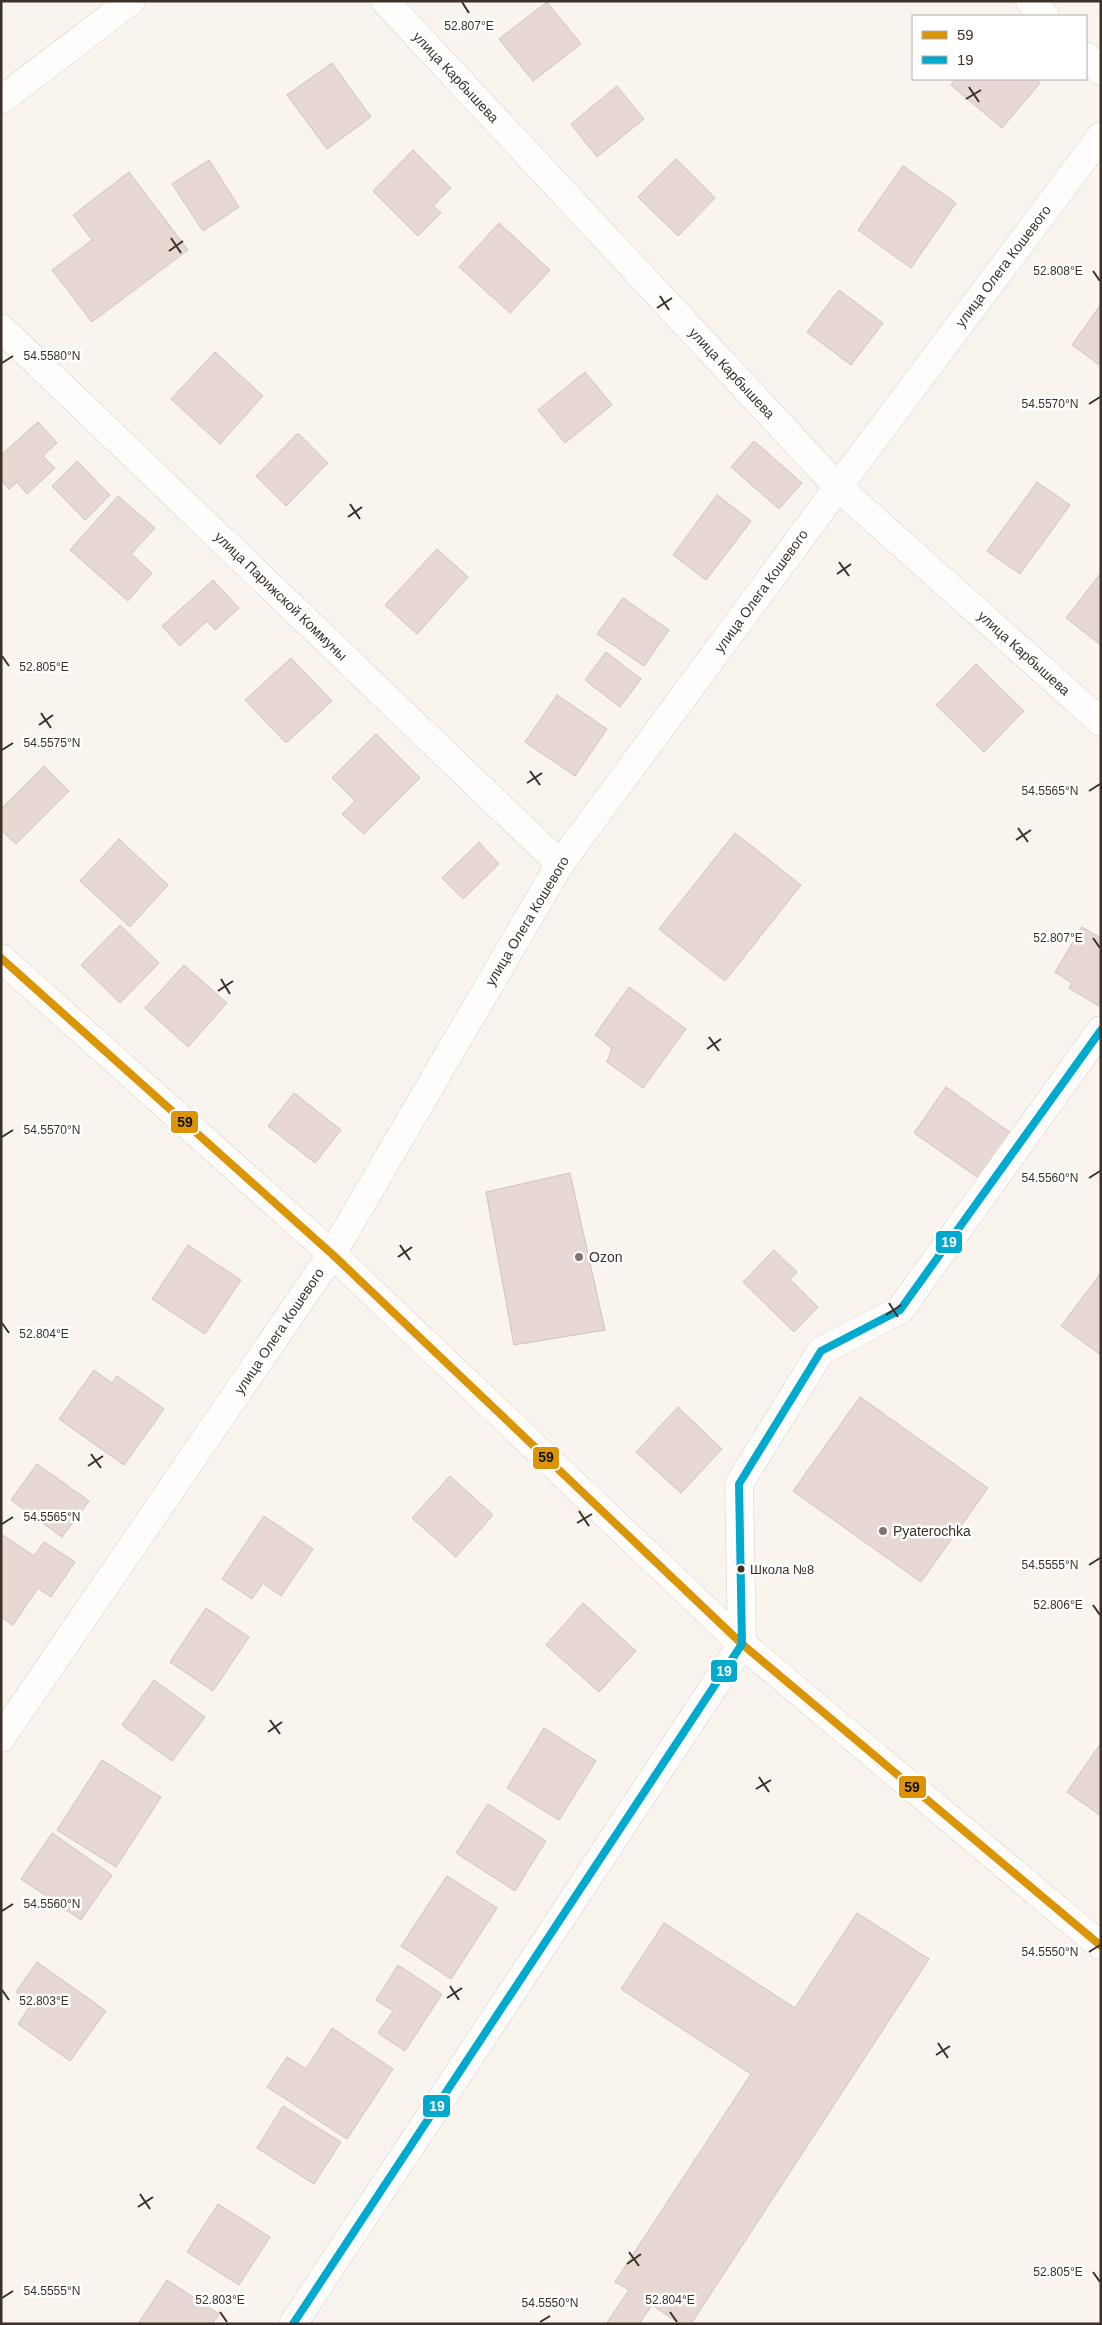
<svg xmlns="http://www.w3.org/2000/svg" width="1102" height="2325" viewBox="0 0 1102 2325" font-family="Arial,sans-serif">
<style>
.building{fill:#e8d8d4;stroke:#cdc4c0}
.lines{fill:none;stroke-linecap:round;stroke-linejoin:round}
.minor-casing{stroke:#d6cfc7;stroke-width:29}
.tertiary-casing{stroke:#d6cfc7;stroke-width:29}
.minor{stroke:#fefdfc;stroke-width:28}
.tertiary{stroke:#fefdfc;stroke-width:28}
.bus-1-casing{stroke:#fff;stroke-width:11}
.bus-2-casing{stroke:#fff;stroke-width:11}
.bus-1{stroke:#db9406;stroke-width:8}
.bus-2{stroke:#00a9ce;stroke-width:8}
.ticks{fill:none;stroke:#3b3126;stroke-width:2}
.poi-dot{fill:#7e756c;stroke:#fff;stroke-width:2}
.bus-dot{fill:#3b3126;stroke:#fff;stroke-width:2}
.labels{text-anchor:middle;stroke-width:5;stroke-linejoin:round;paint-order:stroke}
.bus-label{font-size:13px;fill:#3b3126;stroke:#fff;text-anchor:start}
.street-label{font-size:14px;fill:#3b3126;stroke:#fff}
.poi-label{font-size:14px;fill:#3b3126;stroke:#fff;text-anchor:start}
.ticks-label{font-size:12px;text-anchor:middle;fill:#3b3126;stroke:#fff;stroke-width:5;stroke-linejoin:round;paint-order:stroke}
.line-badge{stroke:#fff;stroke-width:2}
.badge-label{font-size:14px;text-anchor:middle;font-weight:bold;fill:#fff}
.pale-badge-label{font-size:14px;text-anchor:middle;font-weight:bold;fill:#111}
</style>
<rect width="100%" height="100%" fill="#f9f4ee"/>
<g class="building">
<path d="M 547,2 L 581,44 L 533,81 L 499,39 Z"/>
<path d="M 332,63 L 371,117 L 327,149 L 287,95 Z"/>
<path d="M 956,79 L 1036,79 L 1040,83 L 1002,128 L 951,85 Z"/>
<path d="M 617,86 L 644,119 L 597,157 L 571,124 Z"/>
<path d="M 413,150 L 451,188 L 433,206 L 441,213 L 418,236 L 373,191 Z"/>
<path d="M 676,159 L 715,198 L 678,236 L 638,197 Z"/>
<path d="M 209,160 L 239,207 L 203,231 L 172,184 Z"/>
<path d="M 903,166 L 956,203 L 911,268 L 858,230 Z"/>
<path d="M 129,172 L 188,250 L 92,322 L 52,270 L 92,240 L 73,215 Z"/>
<path d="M 499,223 L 550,270 L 510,313 L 459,267 Z"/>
<path d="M 839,290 L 883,323 L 851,365 L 807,332 Z"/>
<path d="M 1101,304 L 1101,366 L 1072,345 Z"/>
<path d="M 215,352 L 263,396 L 220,444 L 171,399 Z"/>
<path d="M 585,372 L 612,405 L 565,443 L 538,410 Z"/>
<path d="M 38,422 L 57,443 L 43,456 L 55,468 L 27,494 L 17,482 L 9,489 L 1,480 L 1,455 Z"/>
<path d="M 298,433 L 328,463 L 286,506 L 256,476 Z"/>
<path d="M 754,441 L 802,483 L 779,509 L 731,467 Z"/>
<path d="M 77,461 L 110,495 L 85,520 L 52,486 Z"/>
<path d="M 1037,482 L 1070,505 L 1020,574 L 987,551 Z"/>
<path d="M 717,495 L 751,521 L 706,580 L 673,555 Z"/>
<path d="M 118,496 L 155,528 L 131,554 L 152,573 L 128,601 L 70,550 Z"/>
<path d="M 437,549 L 468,577 L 417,634 L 385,605 Z"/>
<path d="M 1101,573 L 1101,645 L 1066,618 Z"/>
<path d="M 213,580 L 239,608 L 215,630 L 207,621 L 180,646 L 162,626 Z"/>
<path d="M 623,598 L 669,630 L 644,666 L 597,634 Z"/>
<path d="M 606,652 L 641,679 L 620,707 L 585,680 Z"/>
<path d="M 291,658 L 332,701 L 286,743 L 245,700 Z"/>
<path d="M 976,664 L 1024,711 L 984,752 L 936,705 Z"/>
<path d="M 557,695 L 607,729 L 575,776 L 525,742 Z"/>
<path d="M 376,734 L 420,778 L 364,834 L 342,814 L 355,801 L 332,778 Z"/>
<path d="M 44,766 L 69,791 L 16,844 L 1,830 L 1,809 Z"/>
<path d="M 735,833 L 801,885 L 725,981 L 659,929 Z"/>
<path d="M 119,839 L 168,885 L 130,927 L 80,881 Z"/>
<path d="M 479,842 L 499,864 L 463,899 L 442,878 Z"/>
<path d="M 120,925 L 159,963 L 120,1003 L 81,965 Z"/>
<path d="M 1082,927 L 1101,938 L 1101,1003 L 1099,1006 L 1069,988 L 1072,983 L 1055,972 Z"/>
<path d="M 184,965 L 227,1003 L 188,1047 L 145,1008 Z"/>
<path d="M 629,987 L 686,1029 L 643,1088 L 607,1062 L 612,1048 L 595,1035 Z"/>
<path d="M 946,1087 L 1015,1136 L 983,1181 L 914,1133 Z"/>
<path d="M 294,1093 L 341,1130 L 315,1163 L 268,1126 Z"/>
<path d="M 570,1173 L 605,1330 L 514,1345 L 486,1192 Z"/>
<path d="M 188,1245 L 241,1280 L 205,1334 L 152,1299 Z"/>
<path d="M 774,1250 L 797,1272 L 790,1279 L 818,1307 L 794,1332 L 743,1282 Z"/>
<path d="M 1101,1273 L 1101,1355 L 1061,1326 Z"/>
<path d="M 94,1370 L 112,1383 L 117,1376 L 164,1409 L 124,1465 L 59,1419 Z"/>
<path d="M 860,1397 L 988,1488 L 921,1582 L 793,1491 Z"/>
<path d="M 678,1407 L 722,1449 L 681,1493 L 636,1452 Z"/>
<path d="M 37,1464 L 89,1501 L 62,1537 L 11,1500 Z"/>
<path d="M 450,1476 L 493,1515 L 456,1557 L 412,1518 Z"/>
<path d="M 264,1516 L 313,1549 L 281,1596 L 263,1583 L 252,1599 L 222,1579 Z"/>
<path d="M 1,1534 L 34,1556 L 44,1542 L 75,1562 L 51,1597 L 38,1588 L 13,1625 L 1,1617 Z"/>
<path d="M 583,1603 L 636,1651 L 599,1692 L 546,1645 Z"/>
<path d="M 206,1608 L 249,1637 L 213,1691 L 170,1662 Z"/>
<path d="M 154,1680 L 205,1717 L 172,1761 L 122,1725 Z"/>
<path d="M 544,1728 L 596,1761 L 559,1820 L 507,1788 Z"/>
<path d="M 1101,1743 L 1101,1816 L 1067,1792 Z"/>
<path d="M 102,1760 L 161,1797 L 116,1867 L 57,1830 Z"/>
<path d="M 488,1804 L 546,1841 L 515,1891 L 456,1853 Z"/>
<path d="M 52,1833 L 112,1875 L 81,1920 L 21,1879 Z"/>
<path d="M 447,1876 L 497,1908 L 451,1979 L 401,1946 Z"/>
<path d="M 857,1913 L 929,1959 L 691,2324 L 680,2324 L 652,2305 L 639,2324 L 606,2324 L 629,2290 L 615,2282 L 751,2074 L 621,1989 L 664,1923 L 795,2008 Z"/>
<path d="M 37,1962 L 106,2011 L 70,2061 L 18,2024 L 32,2003 L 16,1992 Z"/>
<path d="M 398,1965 L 442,1994 L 405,2051 L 378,2033 L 393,2011 L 376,2000 Z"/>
<path d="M 332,2028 L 393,2069 L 347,2139 L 267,2087 L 287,2057 L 306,2069 Z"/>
<path d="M 283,2106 L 341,2142 L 314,2184 L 257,2148 Z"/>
<path d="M 218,2204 L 270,2237 L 239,2285 L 187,2252 Z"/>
<path d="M 167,2280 L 219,2314 L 212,2324 L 138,2324 Z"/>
</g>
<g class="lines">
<defs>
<g id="minor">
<path d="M 385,1 L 838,487 L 1101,722"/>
<path d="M 1030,1 L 1045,16"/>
<path d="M 1086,56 L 1101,71"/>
<path d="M 1,100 L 131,1"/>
<path d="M 1,328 L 560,864"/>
<path d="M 1,958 L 332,1254 L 742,1644 L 1101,1946"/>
<path d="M 742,1644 L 739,1484 L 821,1351 L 900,1310 L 1101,1030"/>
<path d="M 1,1738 L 332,1254 L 560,864 L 838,487 L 1101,136"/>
</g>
<path id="tertiary" d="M 293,2324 L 742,1644"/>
</defs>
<use href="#minor" class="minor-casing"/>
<use href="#tertiary" class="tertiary-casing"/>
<use href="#minor" class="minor"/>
<use href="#tertiary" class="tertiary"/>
<defs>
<path id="bus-1" d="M 1,958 L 332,1254 L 742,1644 L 1101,1946"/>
<path id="bus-2" d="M 293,2324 L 742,1644 L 739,1484 L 821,1351 L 900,1310 L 1101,1030"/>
</defs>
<use href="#bus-1" class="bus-1-casing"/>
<use href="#bus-2" class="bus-2-casing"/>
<use href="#bus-1" class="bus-1"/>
<use href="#bus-2" class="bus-2"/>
</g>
<path class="ticks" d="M 462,2 L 469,13M 969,87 L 979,102M 966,99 L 981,90M 171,238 L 181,253M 169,251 L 183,241M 1093,271 L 1100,281M 660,296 L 669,310M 657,308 L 672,298M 2,363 L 13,356M 1089,404 L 1100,397M 350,504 L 360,519M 348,517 L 362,507M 839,562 L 849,576M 837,574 L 851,564M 2,656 L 9,666M 41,713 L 51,728M 39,725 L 53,715M 2,750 L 13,743M 530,771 L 540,785M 527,783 L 542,773M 1089,791 L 1100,784M 1018,828 L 1028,842M 1016,840 L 1031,830M 1093,938 L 1100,948M 221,979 L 230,994M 218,991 L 233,981M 709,1037 L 719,1051M 707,1049 L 721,1039M 2,1137 L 13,1130M 1089,1178 L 1100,1171M 400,1245 L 410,1260M 398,1257 L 412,1247M 889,1303 L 898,1317M 886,1315 L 901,1305M 2,1323 L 9,1333M 91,1454 L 101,1468M 88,1466 L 103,1456M 579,1511 L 589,1526M 577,1523 L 592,1514M 2,1524 L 13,1517M 1089,1565 L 1100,1558M 1093,1605 L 1100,1615M 270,1720 L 280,1734M 268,1732 L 282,1722M 759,1777 L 769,1792M 756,1789 L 771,1780M 2,1911 L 13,1904M 1089,1952 L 1100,1945M 450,1986 L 459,2000M 2,1990 L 9,2000M 447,1998 L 462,1988M 938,2043 L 948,2058M 936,2055 L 950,2046M 140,2194 L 150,2209M 138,2207 L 153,2197M 629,2252 L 639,2266M 627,2264 L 641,2254M 1093,2272 L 1100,2282M 2,2298 L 13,2291M 220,2312 L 227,2322M 670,2312 L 677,2322M 540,2322 L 550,2316"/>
<g class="poi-dot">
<circle cx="579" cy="1257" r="5"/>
<circle cx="883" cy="1531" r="5"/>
</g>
<circle class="bus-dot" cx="741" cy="1569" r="4.5"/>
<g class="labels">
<g class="bus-label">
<text x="750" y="1574">Школа №8</text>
</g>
<g class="street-label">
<text transform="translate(456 77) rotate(47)" y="5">улица Карбышева</text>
<text transform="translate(1003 266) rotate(-53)" y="5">улица Олега Кошевого</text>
<text transform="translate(732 373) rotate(47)" y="5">улица Карбышева</text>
<text transform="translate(761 591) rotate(-54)" y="5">улица Олега Кошевого</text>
<text transform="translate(281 596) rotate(44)" y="5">улица Парижской Коммуны</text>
<text transform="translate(1024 653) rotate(42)" y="5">улица Карбышева</text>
<text transform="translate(527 921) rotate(-59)" y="5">улица Олега Кошевого</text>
<text transform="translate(279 1331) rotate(-56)" y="5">улица Олега Кошевого</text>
</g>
<g class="poi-label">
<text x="589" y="1262">Ozon</text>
<text x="893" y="1536">Pyaterochka</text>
</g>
</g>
<g class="ticks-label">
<text x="469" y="30">52.807°E</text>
<text x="1058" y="275">52.808°E</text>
<text x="52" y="360">54.5580°N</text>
<text x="1050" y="408">54.5570°N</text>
<text x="44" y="671">52.805°E</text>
<text x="52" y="747">54.5575°N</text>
<text x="1050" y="795">54.5565°N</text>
<text x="1058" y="942">52.807°E</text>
<text x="52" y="1134">54.5570°N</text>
<text x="1050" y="1182">54.5560°N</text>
<text x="44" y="1338">52.804°E</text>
<text x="52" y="1521">54.5565°N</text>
<text x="1050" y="1569">54.5555°N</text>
<text x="1058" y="1609">52.806°E</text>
<text x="52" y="1908">54.5560°N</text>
<text x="1050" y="1956">54.5550°N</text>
<text x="44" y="2005">52.803°E</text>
<text x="1058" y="2276">52.805°E</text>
<text x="52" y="2295">54.5555°N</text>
<text x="220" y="2304">52.803°E</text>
<text x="670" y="2304">52.804°E</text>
<text x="550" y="2307">54.5550°N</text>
</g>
<g class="line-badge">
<rect x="170" y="1110" width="29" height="24" rx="5" fill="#db9406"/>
<rect x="935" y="1230" width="28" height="24" rx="5" fill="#00a9ce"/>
<rect x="532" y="1446" width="28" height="24" rx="5" fill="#db9406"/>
<rect x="710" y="1659" width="28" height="24" rx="5" fill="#00a9ce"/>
<rect x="898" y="1775" width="29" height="24" rx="5" fill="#db9406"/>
<rect x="422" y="2094" width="29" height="24" rx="5" fill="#00a9ce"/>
</g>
<g class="badge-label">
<text x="949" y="1247">19</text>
<text x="724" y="1676">19</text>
<text x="437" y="2111">19</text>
</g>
<g class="pale-badge-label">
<text x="185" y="1127">59</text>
<text x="546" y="1462">59</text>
<text x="912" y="1792">59</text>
</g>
<rect width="1102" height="2325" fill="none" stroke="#3b3126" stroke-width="5"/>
<rect x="912" y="15" width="175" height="65" fill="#ffffff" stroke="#b1ada8"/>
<rect x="922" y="31" width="25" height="8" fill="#db9406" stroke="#b1ada8"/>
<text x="957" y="40" font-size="15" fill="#3b3126">59</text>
<rect x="922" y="56" width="25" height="8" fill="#00a9ce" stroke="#b1ada8"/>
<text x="957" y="65" font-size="15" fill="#3b3126">19</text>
</svg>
